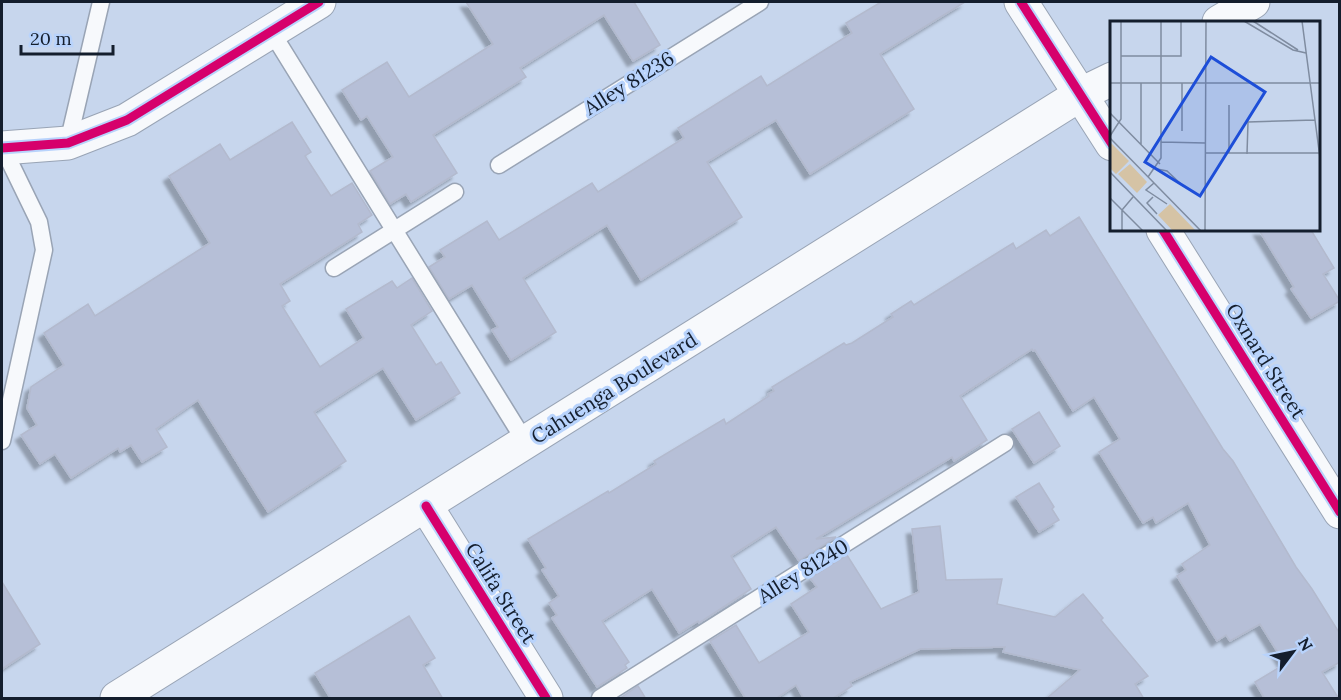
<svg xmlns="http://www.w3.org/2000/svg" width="1341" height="700" viewBox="0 0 1341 700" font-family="Lora,serif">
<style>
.building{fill:#b6bfd7;stroke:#b3bace;stroke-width:1.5;filter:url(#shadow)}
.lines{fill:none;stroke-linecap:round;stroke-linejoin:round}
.lane-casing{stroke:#99a4b5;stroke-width:19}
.street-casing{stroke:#99a4b5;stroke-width:35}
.secondary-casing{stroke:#99a4b5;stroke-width:35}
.lane{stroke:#f7f9fc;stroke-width:16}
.street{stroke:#f7f9fc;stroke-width:33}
.secondary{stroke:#f7f9fc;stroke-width:33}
.cycleway-casing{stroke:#b8d3fc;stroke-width:13}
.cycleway{stroke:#d6006c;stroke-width:9}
.labels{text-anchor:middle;stroke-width:6;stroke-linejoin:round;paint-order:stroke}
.street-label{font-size:20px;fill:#141e2d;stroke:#b8d3fc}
.inset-road{fill:none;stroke:#7f8ca0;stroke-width:1.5}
.view{fill:#1d4ed8;fill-opacity:0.15;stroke:#1d4ed8;stroke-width:3}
.inset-edge{fill:none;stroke:#141e2d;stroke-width:3}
</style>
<defs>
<filter id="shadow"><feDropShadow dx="-5.5" dy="5.5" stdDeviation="1.5" flood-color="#0004"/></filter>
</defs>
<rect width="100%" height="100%" fill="#c7d6ed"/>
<g class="building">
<path d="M 466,2 L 634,2 L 660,45 L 633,61 L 604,15 L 520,68 L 526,77 L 433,135 L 457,173 L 411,202 L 406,194 L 390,204 L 370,171 L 393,157 L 367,116 L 361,120 L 342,90 L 387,62 L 409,97 L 493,44 Z"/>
<path d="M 881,2 L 965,2 L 880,54 L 914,109 L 810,174 L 776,120 L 707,162 L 742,217 L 641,280 L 607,225 L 523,278 L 556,332 L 511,360 L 492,330 L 498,327 L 472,285 L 449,299 L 429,267 L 445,257 L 440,250 L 487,221 L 499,240 L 592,183 L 598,192 L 684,138 L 678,128 L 761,76 L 767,86 L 852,33 L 846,23 Z"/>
<path d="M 292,122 L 311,152 L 305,156 L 331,196 L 352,183 L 372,215 L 358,224 L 362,232 L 280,284 L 290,301 L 282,306 L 320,367 L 364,338 L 346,309 L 392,281 L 397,288 L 412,278 L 432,311 L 411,325 L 436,365 L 441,362 L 460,393 L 416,420 L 383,368 L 314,412 L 346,461 L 268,512 L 198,400 L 156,429 L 167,447 L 142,462 L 131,445 L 120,452 L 118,448 L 71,478 L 55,454 L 40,464 L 21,435 L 37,425 L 27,408 L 31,387 L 64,365 L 44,333 L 88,304 L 95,316 L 210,243 L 169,176 L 220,144 L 230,160 Z"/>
<path d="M 1079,217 L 1223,449 L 1233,461 L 1296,567 L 1312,589 L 1340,634 L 1340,662 L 1322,672 L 1339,699 L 1265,699 L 1255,682 L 1285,664 L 1260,624 L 1230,641 L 1226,635 L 1217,641 L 1177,576 L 1186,570 L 1182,564 L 1210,545 L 1188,503 L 1156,523 L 1153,517 L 1143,523 L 1099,452 L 1120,439 L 1094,397 L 1073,411 L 1035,350 L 1033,351 L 1032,349 L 960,396 L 987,440 L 954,461 L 952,457 L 816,539 L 836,537 L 799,561 L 776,527 L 731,556 L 751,589 L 699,623 L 698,621 L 679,633 L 652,589 L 602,621 L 629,662 L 625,665 L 627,668 L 597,687 L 552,618 L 557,615 L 549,603 L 559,596 L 542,570 L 546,568 L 528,539 L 608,491 L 609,493 L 656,464 L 654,461 L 724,419 L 726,424 L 769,396 L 768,394 L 774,391 L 772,387 L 844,343 L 846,345 L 852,343 L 893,317 L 891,314 L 911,301 L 914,305 L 1013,243 L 1016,249 L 1046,230 L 1050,236 Z"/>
<path d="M 1259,230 L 1311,230 L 1334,268 L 1323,274 L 1340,301 L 1311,318 L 1291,289 L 1294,287 Z"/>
<path d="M 1039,412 L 1060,446 L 1034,463 L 1012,429 Z"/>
<path d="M 1039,483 L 1054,507 L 1052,509 L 1059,520 L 1039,532 L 1016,497 Z"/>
<path d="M 940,526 L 946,580 L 1002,579 L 997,604 L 1055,617 L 1083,594 L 1103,618 L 1101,620 L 1148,676 L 1135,684 L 1144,699 L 1046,699 L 1080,670 L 1003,652 L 1005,647 L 920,649 L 850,682 L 852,686 L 832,699 L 804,699 L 796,685 L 775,699 L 746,699 L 710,641 L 736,625 L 759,663 L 809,632 L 791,604 L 817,587 L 810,578 L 847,555 L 881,609 L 919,592 L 912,529 Z"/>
<path d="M 2,582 L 40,644 L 2,669 Z"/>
<path d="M 409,616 L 435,658 L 423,665 L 443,699 L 331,699 L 315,673 Z"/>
<path d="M 638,686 L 646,699 L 619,699 Z"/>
</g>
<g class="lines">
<defs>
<g id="lane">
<path d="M 271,31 L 526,443"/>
<path d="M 68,143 L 101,2"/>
<path d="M 499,165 L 760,2"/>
<path d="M 334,268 L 455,192"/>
<path d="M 2,441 L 44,250 L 39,222 L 3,148"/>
<path d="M 600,698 L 1005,443"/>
</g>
<g id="street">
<path d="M 2,148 L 68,143 L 127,120 L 319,2"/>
<path d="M 426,506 L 546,698"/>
</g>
<g id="secondary">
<path d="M 1021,2 L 1112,144"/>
<path d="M 1219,22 L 1253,2"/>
<path d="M 1163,230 L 1340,512"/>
<path d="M 117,698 L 1081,94 L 1112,79"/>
</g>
</defs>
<use href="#lane" class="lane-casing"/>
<use href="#street" class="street-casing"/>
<use href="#secondary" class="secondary-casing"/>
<use href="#lane" class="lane"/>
<use href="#street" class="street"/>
<use href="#secondary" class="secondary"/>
<defs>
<g id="cycleway">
<path d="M 1021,2 L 1112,144"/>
<path d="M 2,148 L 68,143 L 127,120 L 319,2"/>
<path d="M 1163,230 L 1340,512"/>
<path d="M 426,506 L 546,698"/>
</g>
</defs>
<use href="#cycleway" class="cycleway-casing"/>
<use href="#cycleway" class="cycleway"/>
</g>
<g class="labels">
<g class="street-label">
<text transform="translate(629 83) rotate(-32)" y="7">Alley 81236</text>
<text transform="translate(1266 361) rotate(58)" y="7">Oxnard Street</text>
<text transform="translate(614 388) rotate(-32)" y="7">Cahuenga Boulevard</text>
<text transform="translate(803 571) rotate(-32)" y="7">Alley 81240</text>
<text transform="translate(501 593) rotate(58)" y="7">Califa Street</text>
</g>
</g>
<g transform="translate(1110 21)">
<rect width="210" height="210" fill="#c7d6ed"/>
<path d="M 0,121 L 19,140 L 6,153 L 0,147 ZM 20,143 L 37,161 L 27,172 L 8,153 ZM 60,183 L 86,210 L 63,210 L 48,194 Z" fill="#d5c3a5"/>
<path class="inset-road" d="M 134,0 L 183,29 L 196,32M 143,0 L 188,29M 192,0 L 210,137M 11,35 L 71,35 L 71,0M 0,62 L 210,62M 72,62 L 72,110M 119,84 L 119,132M 0,92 L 50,143M 0,115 L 11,98 L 11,0M 0,117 L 91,210M 51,121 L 95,122M 31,124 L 31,62M 95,132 L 209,132M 137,133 L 138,101 L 205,99M 47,148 L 57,150 L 73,165M 0,151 L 57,210M 38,156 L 51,137 L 51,0M 44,162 L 36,169 L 57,183M 43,176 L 37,182 L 47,193M 0,177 L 33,210M 12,210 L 12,189 L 23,176M 95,210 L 96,0"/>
<path class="view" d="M 101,36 L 155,71 L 90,175 L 35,141 Z"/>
<rect width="210" height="210" class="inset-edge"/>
</g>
<rect width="1341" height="700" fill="none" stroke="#141e2d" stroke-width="6"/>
<g transform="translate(1293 652) rotate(58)" stroke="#b8d3fc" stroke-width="4.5" paint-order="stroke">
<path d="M0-4.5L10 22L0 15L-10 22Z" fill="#141e2d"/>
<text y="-9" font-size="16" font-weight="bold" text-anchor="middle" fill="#141e2d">N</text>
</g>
<path d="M21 45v9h92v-9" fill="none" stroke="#141e2d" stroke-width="3"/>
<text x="30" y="45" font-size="18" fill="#141e2d" stroke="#b8d3fc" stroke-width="4.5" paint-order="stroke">20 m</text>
</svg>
